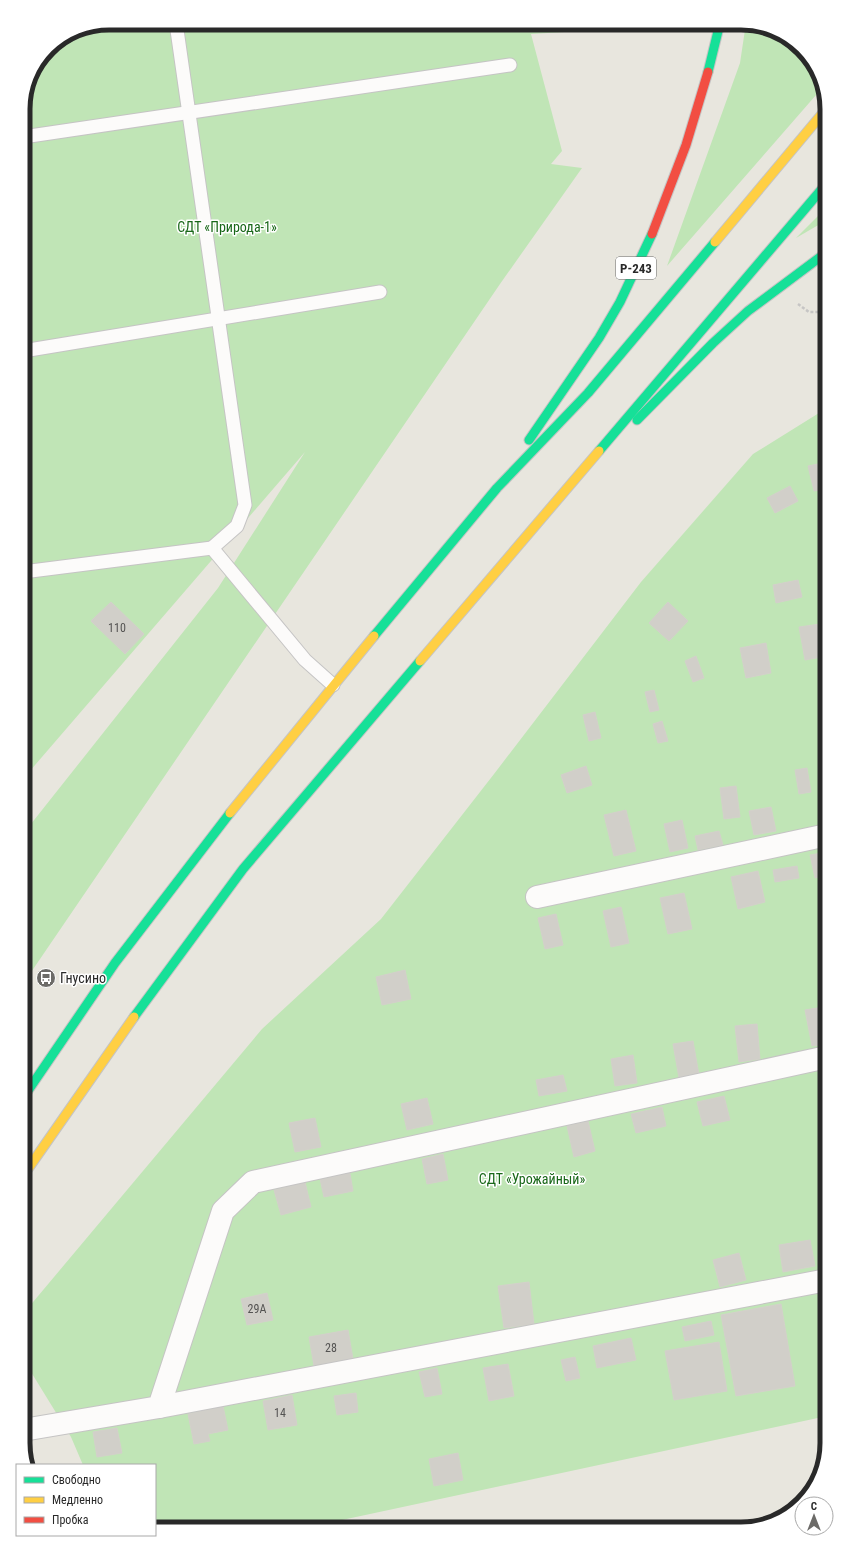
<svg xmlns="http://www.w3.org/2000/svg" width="850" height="1552" viewBox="0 0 850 1552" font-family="'Roboto Condensed',sans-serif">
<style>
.green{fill:#c0e5b6}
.building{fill:#d1cfc9;stroke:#d3d1ca}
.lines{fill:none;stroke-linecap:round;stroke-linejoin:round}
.lane-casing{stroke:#c5c4c4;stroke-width:15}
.street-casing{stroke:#c5c4c4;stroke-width:24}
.fast-casing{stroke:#c5c4c4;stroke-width:11}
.slow-casing{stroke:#c5c4c4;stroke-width:11}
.jam-casing{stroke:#c5c4c4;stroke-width:11}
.path{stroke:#c6c5c4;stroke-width:2.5;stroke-dasharray:3 2;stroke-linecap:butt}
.lane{stroke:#fcfbfa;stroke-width:13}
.street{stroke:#fcfbfa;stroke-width:22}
.fast{stroke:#16e098;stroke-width:9}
.slow{stroke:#ffcf43;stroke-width:9}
.jam{stroke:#f24e42;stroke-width:9}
.labels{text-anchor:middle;stroke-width:3;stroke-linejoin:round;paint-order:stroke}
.number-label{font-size:12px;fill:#545352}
.shield{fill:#fff;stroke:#696969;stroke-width:1}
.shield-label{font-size:13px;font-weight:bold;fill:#292929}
.park-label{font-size:14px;fill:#186718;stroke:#fff}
.poi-label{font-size:14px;fill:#292929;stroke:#fff;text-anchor:start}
.rim{fill:none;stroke:#292929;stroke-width:5}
</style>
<rect width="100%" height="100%" fill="#e8e6de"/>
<g class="green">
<path d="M 109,23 L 581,23 L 581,31 L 531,34 L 562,151 L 551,164 L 582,168 L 500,284 L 23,984 L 23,834 L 218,588 L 305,452 L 23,779 L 23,104 L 30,76 L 48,48 L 76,29 Z"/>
<path d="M 746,23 L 789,38 L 820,76 L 823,87 L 667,266 L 740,63 Z"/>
<path d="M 827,207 L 827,220 L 796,238 Z"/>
<path d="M 827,408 L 827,1416 L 300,1529 L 155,1529 L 155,1465 L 83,1465 L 71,1437 L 23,1359 L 23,1314 L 262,1029 L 381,919 L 494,774 L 641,582 L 753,454 Z"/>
</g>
<g class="building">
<path d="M 827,462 L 827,489 L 814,491 L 808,466 Z"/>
<path d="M 790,486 L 798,501 L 775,513 L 767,498 Z"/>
<path d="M 798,580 L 802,597 L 776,603 L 773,585 Z"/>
<path d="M 111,602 L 144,634 L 125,654 L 91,621 Z"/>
<path d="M 668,602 L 688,621 L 669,641 L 649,623 Z"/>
<path d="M 827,623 L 827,656 L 805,660 L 799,627 Z"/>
<path d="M 766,643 L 771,673 L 746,678 L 740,648 Z"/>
<path d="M 696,656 L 704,678 L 693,682 L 685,661 Z"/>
<path d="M 654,690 L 659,710 L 650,712 L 645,692 Z"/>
<path d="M 595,712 L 601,738 L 589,741 L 583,715 Z"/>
<path d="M 662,721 L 668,741 L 658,743 L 653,724 Z"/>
<path d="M 586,766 L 592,785 L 567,793 L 561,775 Z"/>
<path d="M 807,768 L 811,792 L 799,794 L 795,770 Z"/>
<path d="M 736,786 L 740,817 L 724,819 L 720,788 Z"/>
<path d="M 827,794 L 827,821 L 821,795 Z"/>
<path d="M 771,807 L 776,831 L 754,835 L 749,811 Z"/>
<path d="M 626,810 L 636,851 L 614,856 L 604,815 Z"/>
<path d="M 682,820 L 688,848 L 670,852 L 664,824 Z"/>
<path d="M 719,831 L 723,845 L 698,850 L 695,836 Z"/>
<path d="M 827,852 L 827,875 L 815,878 L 810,855 Z"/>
<path d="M 797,866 L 799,878 L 775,882 L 773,870 Z"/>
<path d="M 758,871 L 765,902 L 738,909 L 731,877 Z"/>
<path d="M 684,893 L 692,929 L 668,934 L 660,898 Z"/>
<path d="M 621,907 L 629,943 L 611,947 L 603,911 Z"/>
<path d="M 556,914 L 563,945 L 545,949 L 538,918 Z"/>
<path d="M 405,970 L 411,999 L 382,1005 L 376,977 Z"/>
<path d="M 823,1007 L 827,1028 L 827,1044 L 812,1046 L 805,1010 Z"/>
<path d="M 757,1024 L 760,1059 L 739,1062 L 735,1026 Z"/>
<path d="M 693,1041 L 699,1075 L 679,1078 L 673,1044 Z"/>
<path d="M 633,1055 L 637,1083 L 615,1086 L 611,1059 Z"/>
<path d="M 563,1075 L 567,1091 L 539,1096 L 536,1080 Z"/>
<path d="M 724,1096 L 730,1120 L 703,1126 L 697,1102 Z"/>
<path d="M 427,1098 L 433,1124 L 407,1130 L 401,1104 Z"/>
<path d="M 662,1107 L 666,1126 L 636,1133 L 631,1114 Z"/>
<path d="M 315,1118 L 321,1147 L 295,1152 L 289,1123 Z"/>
<path d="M 588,1121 L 595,1151 L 574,1157 L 567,1126 Z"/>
<path d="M 443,1154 L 448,1180 L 427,1184 L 422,1159 Z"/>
<path d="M 349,1168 L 353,1191 L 324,1197 L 319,1174 Z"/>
<path d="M 305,1182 L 311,1207 L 281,1215 L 274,1190 Z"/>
<path d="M 810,1240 L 815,1266 L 783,1272 L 779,1245 Z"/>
<path d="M 739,1253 L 746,1280 L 720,1287 L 713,1260 Z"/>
<path d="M 529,1282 L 534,1324 L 504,1328 L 498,1286 Z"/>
<path d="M 267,1293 L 273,1320 L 247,1325 L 241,1299 Z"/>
<path d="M 781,1304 L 795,1386 L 736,1396 L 721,1315 Z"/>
<path d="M 711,1321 L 714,1335 L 685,1341 L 682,1327 Z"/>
<path d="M 348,1330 L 353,1359 L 314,1366 L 309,1337 Z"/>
<path d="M 631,1338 L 636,1360 L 597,1368 L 593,1346 Z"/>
<path d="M 719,1342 L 727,1391 L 674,1400 L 665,1351 Z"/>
<path d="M 575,1357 L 580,1378 L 566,1381 L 561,1360 Z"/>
<path d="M 508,1364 L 514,1396 L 489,1401 L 483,1368 Z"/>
<path d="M 437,1368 L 442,1394 L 425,1397 L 419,1372 Z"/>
<path d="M 356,1393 L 358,1412 L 337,1415 L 334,1396 Z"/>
<path d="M 292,1395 L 297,1425 L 268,1430 L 263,1401 Z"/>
<path d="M 223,1406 L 228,1430 L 208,1434 L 210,1441 L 194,1444 L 188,1414 Z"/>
<path d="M 117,1428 L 122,1453 L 97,1457 L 93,1432 Z"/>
<path d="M 458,1453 L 463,1480 L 434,1486 L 429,1459 Z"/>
<path d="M 751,1524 L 751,1527 L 741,1529 L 689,1529 Z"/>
</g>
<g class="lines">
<defs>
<g id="lane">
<path d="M 176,23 L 245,505 L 237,526 L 212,548 L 305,660 L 333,685"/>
<path d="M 23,137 L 510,65"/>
<path d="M 23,351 L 380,292"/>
<path d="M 23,572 L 212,548"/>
</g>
<g id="street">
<path d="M 537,897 L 827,835"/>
<path d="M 159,1407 L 827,1280"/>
<path d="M 23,1430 L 159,1407 L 223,1211 L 253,1182 L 827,1057"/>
</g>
<g id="fast">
<path d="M 708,72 L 720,23"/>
<path d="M 637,420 L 713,343 L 748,311 L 827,252"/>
<path d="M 529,440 L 599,338 L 620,302 L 652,234"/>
<path d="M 599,451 L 827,183"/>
<path d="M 374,636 L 497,488 L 588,393 L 715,242"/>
<path d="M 134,1017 L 243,869 L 420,661"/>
<path d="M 23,1098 L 115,963 L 230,813"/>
</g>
<g id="slow">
<path d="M 715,242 L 827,108"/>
<path d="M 420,661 L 599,451"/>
<path d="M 230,813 L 374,636"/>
<path d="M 23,1176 L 134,1017"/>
</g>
<path id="jam" d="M 652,234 L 686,145 L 708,72"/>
</defs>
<use href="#lane" class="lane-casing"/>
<use href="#street" class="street-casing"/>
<use href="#fast" class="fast-casing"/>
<use href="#slow" class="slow-casing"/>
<use href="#jam" class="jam-casing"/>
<path class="path" d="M 798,304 L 809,312 L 827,312"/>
<use href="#lane" class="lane"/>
<use href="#street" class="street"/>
<use href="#fast" class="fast"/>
<use href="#slow" class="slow"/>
<use href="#jam" class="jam"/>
</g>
<defs>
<symbol id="bus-disc" viewBox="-11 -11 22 22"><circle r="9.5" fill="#6c6b68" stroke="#fff"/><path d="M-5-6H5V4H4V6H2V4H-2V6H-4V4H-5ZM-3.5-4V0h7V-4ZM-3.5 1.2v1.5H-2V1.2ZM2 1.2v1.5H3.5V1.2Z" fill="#fff"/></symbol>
</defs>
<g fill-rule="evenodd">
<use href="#bus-disc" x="35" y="967" width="22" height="22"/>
</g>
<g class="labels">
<g class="number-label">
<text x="117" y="632">110</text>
<text x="257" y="1313">29А</text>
<text x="331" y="1352">28</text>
<text x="280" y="1417">14</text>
</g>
<rect class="shield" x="616" y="257" width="40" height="22" rx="3"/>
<g class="shield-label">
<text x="636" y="273">Р-243</text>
</g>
<g class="park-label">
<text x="227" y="232">СДТ «Природа-1»</text>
<text x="532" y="1184">СДТ «Урожайный»</text>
</g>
<g class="poi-label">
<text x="60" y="983">Гнусино</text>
</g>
</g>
<path d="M0 0H850V1552H0ZM109 30H741A79 79 0 0 1 820 109V1443A79 79 0 0 1 741 1522H109A79 79 0 0 1 30 1443V109A79 79 0 0 1 109 30Z" fill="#fff" fill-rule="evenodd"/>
<path class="rim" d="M109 30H741A79 79 0 0 1 820 109V1443A79 79 0 0 1 741 1522H109A79 79 0 0 1 30 1443V109A79 79 0 0 1 109 30Z"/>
<rect x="16" y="1464" width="140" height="72" fill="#ffffff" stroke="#a9a9a9"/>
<rect x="24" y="1477" width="20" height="6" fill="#16e098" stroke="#a9a9a9"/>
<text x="52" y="1484" font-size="12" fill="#292929">Свободно</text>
<rect x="24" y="1497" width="20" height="6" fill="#ffcf43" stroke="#a9a9a9"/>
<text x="52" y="1504" font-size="12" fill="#292929">Медленно</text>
<rect x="24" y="1517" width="20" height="6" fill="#f24e42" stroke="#a9a9a9"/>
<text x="52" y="1524" font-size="12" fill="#292929">Пробка</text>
<g transform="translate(814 1516)"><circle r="19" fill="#ffffff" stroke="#a9a9a9"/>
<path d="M0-3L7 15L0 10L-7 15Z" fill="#6c6b68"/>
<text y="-6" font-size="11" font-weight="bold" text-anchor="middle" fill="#292929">С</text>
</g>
</svg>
